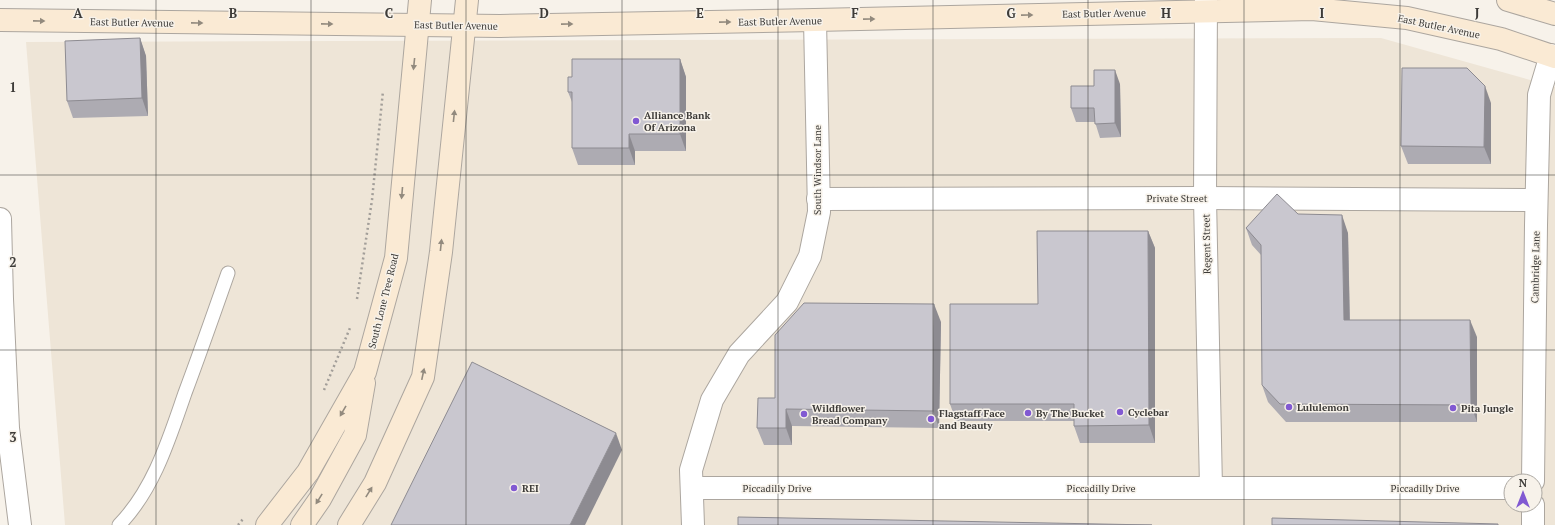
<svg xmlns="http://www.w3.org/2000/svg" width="1555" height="525" viewBox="0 0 1555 525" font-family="'PT Serif',serif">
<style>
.built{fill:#eee5d7;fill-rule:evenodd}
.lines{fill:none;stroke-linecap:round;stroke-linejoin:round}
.lane-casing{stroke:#aca69f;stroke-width:15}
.street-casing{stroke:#aca69f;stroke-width:24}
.secondary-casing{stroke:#aca69f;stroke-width:24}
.path{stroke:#a29e99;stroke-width:2.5;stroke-dasharray:2 3;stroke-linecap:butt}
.lane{stroke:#fff;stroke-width:13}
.street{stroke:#fff;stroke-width:22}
.secondary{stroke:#faead4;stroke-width:22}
.wall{fill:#adabb2}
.shaded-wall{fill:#8d8b91}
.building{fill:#c9c7cf;stroke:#8d8b91}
.oneway{fill:#928a7e}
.grid{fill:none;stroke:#3d3b38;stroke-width:1;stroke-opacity:0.55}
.poi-dot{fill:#8159d2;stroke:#f7f2ea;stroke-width:1.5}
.labels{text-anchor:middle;stroke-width:3;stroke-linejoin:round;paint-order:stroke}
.street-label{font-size:10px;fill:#3d3b38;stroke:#f7f2ea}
.poi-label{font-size:10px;font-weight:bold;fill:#3d3b38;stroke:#f7f2ea;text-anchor:start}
.grid-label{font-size:13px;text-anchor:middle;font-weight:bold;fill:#3d3b38;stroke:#f7f2ea;stroke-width:3;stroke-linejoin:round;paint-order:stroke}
</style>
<rect width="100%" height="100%" fill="#f7f2ea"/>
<path class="built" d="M 1381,38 L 1555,87 L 1555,525 L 65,525 L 26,42 ZM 1511,481 L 1535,481 L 1535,505 L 1511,505 Z"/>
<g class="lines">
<defs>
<path id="lane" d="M 119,525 C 154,489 169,439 185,393 C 200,353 214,313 228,273"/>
<g id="street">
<path d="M 1206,0 L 1205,198 L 1211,488"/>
<path d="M 818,199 L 1205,198 L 1536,200"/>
<path d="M 0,219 L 2,299 L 8,428 L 20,525"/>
<path d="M 1533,481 L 1536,225 L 1539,95 L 1551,55"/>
<path d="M 692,488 L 1511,488"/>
<path d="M 693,525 L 691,470 L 712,400 L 739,354 L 787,302 L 810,256 L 819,212 L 815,20"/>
<path d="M 1533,525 L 1533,505"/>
</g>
<g id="secondary">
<path d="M 1508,0 L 1555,14"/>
<path d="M 0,20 L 500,26 L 815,20 L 1312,9 L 1407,18 L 1501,39 L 1555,57"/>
<path d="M 267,525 L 308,472 L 365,372 L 396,258 L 420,0"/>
<path d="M 302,525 L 320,499 L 355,435 L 364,383"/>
<path d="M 349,525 L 375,483 L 423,377 L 441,252 L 467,0"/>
</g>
</defs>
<use href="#lane" class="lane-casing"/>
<use href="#street" class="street-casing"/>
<use href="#secondary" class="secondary-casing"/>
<g class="path">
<path d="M 357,299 L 372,200 L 383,91"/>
<path d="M 324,390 L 350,328"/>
<path d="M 238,525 L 243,519"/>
</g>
<use href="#lane" class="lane"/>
<use href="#street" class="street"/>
<use href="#secondary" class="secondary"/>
</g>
<g class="wall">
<path d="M 140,38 L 146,56 L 148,116 L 73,118 L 67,101 Z"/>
<path d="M 680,59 L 686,77 L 686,151 L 635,151 L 635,165 L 578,165 L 572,148 L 572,102 L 568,92 L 572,77 Z"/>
<path d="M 1120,84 L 1121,137 L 1100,138 L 1095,122 L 1076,122 L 1071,108 L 1094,86 Z"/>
<path d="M 1491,103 L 1491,164 L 1408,164 L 1401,146 Z"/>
<path d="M 1298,214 L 1348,233 L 1350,320 L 1477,337 L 1477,422 L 1286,422 L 1268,402 L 1262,385 L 1261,255 L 1252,245 L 1246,228 Z"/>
<path d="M 1148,231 L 1155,248 L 1155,443 L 1080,443 L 1074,426 L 1074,421 L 956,421 L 950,404 L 1038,304 Z"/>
<path d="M 941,322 L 939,428 L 792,426 L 792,445 L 764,445 L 757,428 L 775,398 Z"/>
</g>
<g class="shaded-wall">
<path d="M 140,38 L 146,56 L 148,116 L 142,98 Z"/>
<path d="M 680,59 L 686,77 L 686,151 L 680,134 Z"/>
<path d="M 1115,70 L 1120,84 L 1121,137 L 1115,123 Z"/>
<path d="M 1485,86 L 1491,103 L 1491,164 L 1484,147 Z"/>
<path d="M 629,134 L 635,151 L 635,165 L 629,148 Z"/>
<path d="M 1342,215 L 1348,233 L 1350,337 L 1344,320 Z"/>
<path d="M 1148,231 L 1155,248 L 1155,443 L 1149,425 Z"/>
<path d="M 934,304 L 941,322 L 939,428 L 933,411 Z"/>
<path d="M 1470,320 L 1477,337 L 1477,422 L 1471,405 Z"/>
<path d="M 786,409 L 792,426 L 792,445 L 786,428 Z"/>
<path d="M 616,433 L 622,450 L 585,525 L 570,525 Z"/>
</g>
<g class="building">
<path d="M 140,38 L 142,98 L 67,101 L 65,41 Z"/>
<path d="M 572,59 L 680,59 L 680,134 L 629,134 L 629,148 L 572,148 L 572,92 L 568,92 L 568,77 L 572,77 Z"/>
<path d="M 1402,68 L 1467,68 L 1485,86 L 1484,147 L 1401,146 Z"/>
<path d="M 1094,70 L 1115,70 L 1115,123 L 1095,124 L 1094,108 L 1071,108 L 1071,86 L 1094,86 Z"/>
<path d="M 1277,194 L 1298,214 L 1342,215 L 1344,320 L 1470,320 L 1471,405 L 1280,404 L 1262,385 L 1261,245 L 1246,228 Z"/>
<path d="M 1037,231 L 1148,231 L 1149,425 L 1074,426 L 1074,404 L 950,404 L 950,304 L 1038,304 Z"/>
<path d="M 804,303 L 934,304 L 933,411 L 786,409 L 786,428 L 757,428 L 758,398 L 775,398 L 775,335 Z"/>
<path d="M 472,362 L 616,433 L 570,525 L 391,525 Z"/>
<path d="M 738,517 L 1152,525 L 738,525 Z"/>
<path d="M 1272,518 L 1498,524 L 1498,525 L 1272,525 Z"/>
</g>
<defs><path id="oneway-solid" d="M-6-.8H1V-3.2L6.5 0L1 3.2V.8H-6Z"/></defs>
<g class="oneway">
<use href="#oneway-solid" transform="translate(1027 15) rotate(-1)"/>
<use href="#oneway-solid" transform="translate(869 19) rotate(-1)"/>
<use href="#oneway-solid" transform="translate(39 21) rotate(1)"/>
<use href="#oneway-solid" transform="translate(725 22) rotate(-1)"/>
<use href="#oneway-solid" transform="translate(197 23) rotate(1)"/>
<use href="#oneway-solid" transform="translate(327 24) rotate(1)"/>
<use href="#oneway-solid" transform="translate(567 24) rotate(-1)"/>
<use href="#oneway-solid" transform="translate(414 64) rotate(96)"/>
<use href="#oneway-solid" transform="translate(454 116) rotate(-84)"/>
<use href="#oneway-solid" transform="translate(402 193) rotate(95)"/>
<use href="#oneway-solid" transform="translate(441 245) rotate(-84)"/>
<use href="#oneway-solid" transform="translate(423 374) rotate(-78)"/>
<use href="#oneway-solid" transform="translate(343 411) rotate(120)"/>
<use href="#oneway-solid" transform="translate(369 492) rotate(-58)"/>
<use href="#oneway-solid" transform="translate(319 499) rotate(122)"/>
</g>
<path class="grid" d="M 156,0 L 156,525M 311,0 L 311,525M 466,0 L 466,525M 622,0 L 622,525M 778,0 L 778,525M 933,0 L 933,525M 1088,0 L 1088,525M 1244,0 L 1244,525M 1400,0 L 1400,525M 0,175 L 1555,175M 0,350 L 1555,350"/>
<g class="poi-dot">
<circle cx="636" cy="121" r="4"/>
<circle cx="1289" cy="407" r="4"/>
<circle cx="1453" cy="408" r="4"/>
<circle cx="1120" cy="412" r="4"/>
<circle cx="1028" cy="413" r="4"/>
<circle cx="804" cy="414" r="4"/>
<circle cx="931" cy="419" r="4"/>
<circle cx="514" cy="488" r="4"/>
</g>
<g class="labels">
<g class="street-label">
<text transform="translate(1104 13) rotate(-1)" y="4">East Butler Avenue</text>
<text transform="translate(780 21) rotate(-1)" y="4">East Butler Avenue</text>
<text transform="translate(132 22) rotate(1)" y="4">East Butler Avenue</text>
<text transform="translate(456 25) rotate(1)" y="4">East Butler Avenue</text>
<text transform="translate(1439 26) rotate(12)" y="4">East Butler Avenue</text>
<text transform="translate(817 170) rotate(-90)" y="4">South Windsor Lane</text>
<text x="1177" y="202">Private Street</text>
<text transform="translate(1206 244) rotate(-91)" y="4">Regent Street</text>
<text transform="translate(1535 267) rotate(-89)" y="4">Cambridge Lane</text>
<text transform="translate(383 301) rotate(-76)" y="4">South Lone Tree Road</text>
<text x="777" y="492">Piccadilly Drive</text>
<text x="1101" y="492">Piccadilly Drive</text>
<text x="1425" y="492">Piccadilly Drive</text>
</g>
<g class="poi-label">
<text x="644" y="119">Alliance Bank<tspan x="644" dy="12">Of Arizona</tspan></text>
<text x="1297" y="411">Lululemon</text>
<text x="812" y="412">Wildflower<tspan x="812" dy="12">Bread Company</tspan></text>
<text x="1461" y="412">Pita Jungle</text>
<text x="1128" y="416">Cyclebar</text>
<text x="939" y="417">Flagstaff Face<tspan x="939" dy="12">and Beauty</tspan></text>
<text x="1036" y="417">By The Bucket</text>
<text x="522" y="492">REI</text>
</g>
</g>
<g class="grid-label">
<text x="78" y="18">A</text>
<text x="233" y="18">B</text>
<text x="389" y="18">C</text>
<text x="544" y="18">D</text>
<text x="700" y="18">E</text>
<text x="855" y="18">F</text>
<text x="1011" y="18">G</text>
<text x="1166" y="18">H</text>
<text x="1322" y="18">I</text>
<text x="1477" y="18">J</text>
<text x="13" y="92">1</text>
<text x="13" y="267">2</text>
<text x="13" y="442">3</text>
</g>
<g transform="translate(1523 493)"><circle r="19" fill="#f7f2ea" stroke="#ada9a3"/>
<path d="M0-3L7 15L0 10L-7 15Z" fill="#8159d2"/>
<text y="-6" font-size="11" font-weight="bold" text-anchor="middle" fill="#3d3b38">N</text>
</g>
</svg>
